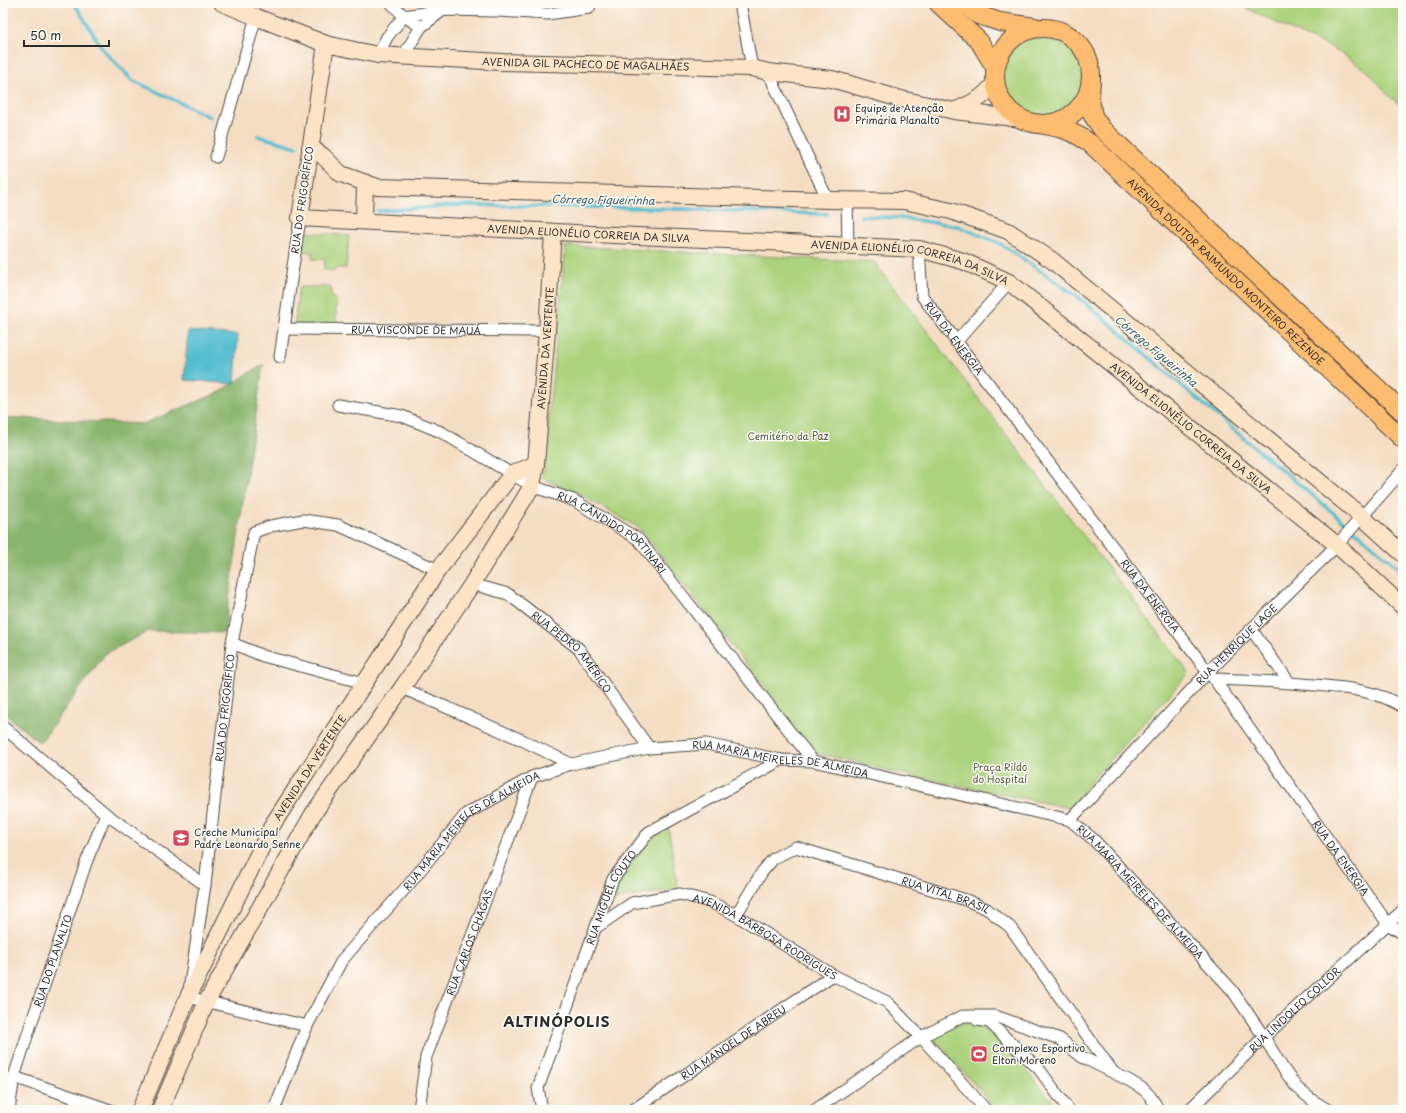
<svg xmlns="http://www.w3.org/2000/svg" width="1406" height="1113" viewBox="0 0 1406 1113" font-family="'Playpen Sans',sans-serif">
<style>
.green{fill:#abd27c;stroke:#6b7e54}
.forest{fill:#88b46c;stroke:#5a704c}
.water{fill:#53bdd0;stroke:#3f747e}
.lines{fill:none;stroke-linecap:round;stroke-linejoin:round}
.stream{stroke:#53bdd0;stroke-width:3.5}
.street-casing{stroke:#494642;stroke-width:13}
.secondary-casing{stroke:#494642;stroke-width:18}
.primary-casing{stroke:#494642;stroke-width:20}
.street{stroke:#fff;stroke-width:11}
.secondary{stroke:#fee4c6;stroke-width:16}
.primary{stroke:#fdbc70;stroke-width:18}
.labels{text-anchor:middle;stroke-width:3;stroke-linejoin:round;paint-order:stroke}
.street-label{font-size:10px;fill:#2b2b2b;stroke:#fdfcf7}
.poi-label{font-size:10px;fill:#2b2b2b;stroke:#fdfcf7;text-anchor:start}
.park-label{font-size:10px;fill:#515d43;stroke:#fdfcf7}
.water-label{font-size:11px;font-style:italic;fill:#395e65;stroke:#fdfcf7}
.district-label{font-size:14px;font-weight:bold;letter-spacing:1px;fill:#2b2b2b;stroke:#fdfcf7}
</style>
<rect width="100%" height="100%" fill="#fdfcf7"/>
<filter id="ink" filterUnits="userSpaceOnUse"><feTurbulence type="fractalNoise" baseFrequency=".025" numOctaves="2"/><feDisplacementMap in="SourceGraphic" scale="8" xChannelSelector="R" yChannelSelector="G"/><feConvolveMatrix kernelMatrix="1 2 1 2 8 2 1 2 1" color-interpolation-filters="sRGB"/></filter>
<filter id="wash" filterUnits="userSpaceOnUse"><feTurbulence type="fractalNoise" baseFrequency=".012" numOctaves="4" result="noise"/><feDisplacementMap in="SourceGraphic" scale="16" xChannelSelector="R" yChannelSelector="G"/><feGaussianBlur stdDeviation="0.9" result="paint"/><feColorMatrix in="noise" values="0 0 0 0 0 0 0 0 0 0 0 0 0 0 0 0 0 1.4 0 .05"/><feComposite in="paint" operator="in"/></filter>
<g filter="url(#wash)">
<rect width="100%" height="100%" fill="#f5ddc2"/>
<g class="green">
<path d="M 1240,3 L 1403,3 L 1403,107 L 1388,95 L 1370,73 L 1333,48 L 1299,34 L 1244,7 Z"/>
<circle cx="1042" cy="76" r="42"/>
<path d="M 305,232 L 349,236 L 346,268 L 335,268 L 335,271 L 324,270 L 325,260 L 312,259 L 312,252 L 302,251 Z"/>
<path d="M 566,246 L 874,262 L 1189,673 L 1098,773 L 1070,808 L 892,772 L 852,761 L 815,753 L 800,736 L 770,694 L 639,528 L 577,493 L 542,478 Z"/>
<path d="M 299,287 L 331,287 L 331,297 L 336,299 L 336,325 L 294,325 Z"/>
<path d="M 668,826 L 678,889 L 616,899 L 608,912 L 607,906 L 617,880 L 653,837 Z"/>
<path d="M 966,1022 L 985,1026 L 1023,1067 L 1060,1110 L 997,1110 L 936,1042 L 935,1037 L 946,1029 Z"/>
</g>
<path class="forest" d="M 263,365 L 224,633 L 149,631 L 105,654 L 40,743 L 3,713 L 3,417 L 143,424 L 220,392 L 249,373 Z"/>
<path class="water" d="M 188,331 L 238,335 L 235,384 L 184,380 Z"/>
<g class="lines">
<g class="stream">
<path d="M 74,3 L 104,51 L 132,80 L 210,117"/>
<path d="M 258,136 L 297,147"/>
<path d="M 378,211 L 461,205 L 649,208 L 827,214"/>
<path d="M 861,216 L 901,218 L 957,226 L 999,243 L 1035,267 L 1082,300 L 1222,420 L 1403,571"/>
</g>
</g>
</g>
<g filter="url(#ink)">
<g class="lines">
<defs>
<g id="street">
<path d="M 391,3 L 404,16 L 421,27"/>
<path d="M 740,3 L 752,68"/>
<path d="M 378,55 L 387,37 L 404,16 L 443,10 L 497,11 L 548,14 L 589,8 L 591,3"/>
<path d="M 403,56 L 421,27 L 442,11"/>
<path d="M 768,72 L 828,200"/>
<path d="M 216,157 L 256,17"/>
<path d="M 847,200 L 848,246"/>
<path id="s1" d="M 919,249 L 922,296 L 1208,672 L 1214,679 L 1388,924 L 1403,934"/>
<path id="s2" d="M 285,329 L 547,331"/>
<path d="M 956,342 L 1009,282"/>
<path d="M 280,357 L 300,218"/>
<path id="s3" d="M 338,405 L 402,416 L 441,432 L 532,486 L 573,500 L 638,539 L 813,761"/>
<path id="s4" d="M 472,584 L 508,594 L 579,649 L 649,748"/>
<path d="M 1251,629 L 1289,682"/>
<path d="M 232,643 L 263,656 L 364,683"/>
<path d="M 1214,679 C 1248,680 1282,682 1315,685 C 1346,688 1377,690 1403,707"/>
<path d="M 402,688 L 522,740 L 571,764"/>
<path d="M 3,727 L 106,814 L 205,885"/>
<path id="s5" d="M 1070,820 L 1208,672 L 1337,545 L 1403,470"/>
<path id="s6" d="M 736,915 L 762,872 L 774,858 L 796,847 L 966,900 L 987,909 L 1010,927 L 1113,1072"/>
<path id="s7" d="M 597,927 L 632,903 L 680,894 L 710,902 L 736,915 L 833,975 L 887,1002 L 921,1037 L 986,1110"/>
<path d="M 977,1020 L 989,1022 L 1039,1069 L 1069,1110"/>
<path id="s8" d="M 307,1026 L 188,997 L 205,885 L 232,643 L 254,532 L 271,526 L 303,520 L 338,525 L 438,570"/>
<path d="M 14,1077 L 110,1110"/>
<path id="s9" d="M 9,1110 L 14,1077 L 30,1027 L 87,860 L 106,814"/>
<path id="s10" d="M 274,1110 L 307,1026 L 342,960 L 410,883 L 466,814 L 532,777 L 571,764 L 649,748 L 706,744 L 781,760 L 813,761 L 1070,820 L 1094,840 L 1232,990 L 1264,1037 L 1284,1070 L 1297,1088 L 1312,1100 L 1328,1110"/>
<path id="s11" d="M 419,1110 L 426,1057 L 532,777"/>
<path id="s12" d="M 542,1110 L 538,1088 L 613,879 L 649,832 L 781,760"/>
<path id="s13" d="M 633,1110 L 833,975"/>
<path d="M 815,1110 L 921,1037 L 963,1016 L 995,1016 L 1060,1039 L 1082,1057 L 1130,1081 L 1143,1089 L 1150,1096 L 1159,1110"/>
<path id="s14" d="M 1189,1110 L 1264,1037 L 1403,910"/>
</g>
<g id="secondary">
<path id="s15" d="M 222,3 L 256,17 L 326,44 L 378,55 L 502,62 L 752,68 L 768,72 L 832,79 L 897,98 L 954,111 L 1022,119"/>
<path id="s16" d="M 326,44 L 300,218 L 593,234 L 919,249 L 963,261 L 1009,282 L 1337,545 L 1403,607"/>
<path d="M 956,110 C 973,103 983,98 995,83"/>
<path d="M 310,147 L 323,156 L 341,174 L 377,187 L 828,200 L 904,201 L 951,211 L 1008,231 L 1053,261 L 1361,516 L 1403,554"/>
<path d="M 364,221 L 365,183"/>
<path id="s17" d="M 140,1110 L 188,997 L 273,824 L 438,570 L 512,474 L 536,464"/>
<path id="s18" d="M 160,1110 L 207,1001 L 313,814 L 402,688 L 472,584 L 532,486 L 536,464 L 547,331 L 553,232"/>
</g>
<g id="primary">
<path d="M 938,3 L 979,41 L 995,67"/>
<path d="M 963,3 L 978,15 L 1000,22 L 1035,27"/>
<circle cx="1043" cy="76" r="48"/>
<path d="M 1091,76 L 1090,99 L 1093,116 L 1102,129 L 1403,412"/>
<path id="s19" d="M 1038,124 C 1061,128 1072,130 1091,144 L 1403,439"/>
</g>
</defs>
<use href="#street" class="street-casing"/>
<use href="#secondary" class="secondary-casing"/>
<use href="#primary" class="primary-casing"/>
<use href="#street" class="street"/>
<use href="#secondary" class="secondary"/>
<use href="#primary" class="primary"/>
</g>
</g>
<defs>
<symbol id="hospital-square" viewBox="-11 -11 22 22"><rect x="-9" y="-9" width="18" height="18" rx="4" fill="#d1495b" stroke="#fdfcf7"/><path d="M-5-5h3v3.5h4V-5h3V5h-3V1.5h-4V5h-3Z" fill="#fff"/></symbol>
<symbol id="school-square" viewBox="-11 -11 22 22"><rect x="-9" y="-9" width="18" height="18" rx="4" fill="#d1495b" stroke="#fdfcf7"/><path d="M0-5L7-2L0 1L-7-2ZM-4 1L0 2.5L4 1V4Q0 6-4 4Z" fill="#fff"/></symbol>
<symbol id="stadium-square" viewBox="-11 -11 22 22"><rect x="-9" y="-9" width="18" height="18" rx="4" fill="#d1495b" stroke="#fdfcf7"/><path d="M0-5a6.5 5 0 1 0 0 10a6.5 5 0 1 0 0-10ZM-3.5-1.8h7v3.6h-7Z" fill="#fff"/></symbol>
</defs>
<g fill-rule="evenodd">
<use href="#hospital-square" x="832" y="104" width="20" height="20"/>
<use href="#school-square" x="171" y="828" width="20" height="20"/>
<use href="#stadium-square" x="969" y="1044" width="20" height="20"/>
</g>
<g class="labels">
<g class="street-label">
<text dy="4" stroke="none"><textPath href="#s15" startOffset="373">AVENIDA GIL PACHECO DE MAGALHÃES</textPath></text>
<text transform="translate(302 200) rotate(-82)" y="4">RUA DO FRIGORÍFICO</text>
<text dy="4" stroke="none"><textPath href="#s16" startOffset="465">AVENIDA ELIONÉLIO CORREIA DA SILVA</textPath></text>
<text dy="4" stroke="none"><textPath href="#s16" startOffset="789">AVENIDA ELIONÉLIO CORREIA DA SILVA</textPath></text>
<text dy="4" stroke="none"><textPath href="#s19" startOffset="243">AVENIDA DOUTOR RAIMUNDO MONTEIRO REZENDE</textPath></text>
<text dy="4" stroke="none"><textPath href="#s2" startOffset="131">RUA VISCONDE DE MAUÁ</textPath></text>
<text dy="4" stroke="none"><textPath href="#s1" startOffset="100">RUA DA ENERGIA</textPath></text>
<text dy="4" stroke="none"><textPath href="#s18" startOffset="867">AVENIDA DA VERTENTE</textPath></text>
<text dy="4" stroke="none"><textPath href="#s16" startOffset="1125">AVENIDA ELIONÉLIO CORREIA DA SILVA</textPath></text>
<text dy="4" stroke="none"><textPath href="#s3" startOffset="307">RUA CÂNDIDO PORTINARI</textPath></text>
<text dy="4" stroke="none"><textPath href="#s1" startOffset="424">RUA DA ENERGIA</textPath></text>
<text dy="4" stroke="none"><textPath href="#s5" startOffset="242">RUA HENRIQUE LAGE</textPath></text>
<text dy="4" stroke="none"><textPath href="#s4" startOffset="124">RUA PEDRO AMÉRICO</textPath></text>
<text dy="4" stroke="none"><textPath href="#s8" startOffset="414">RUA DO FRIGORÍFICO</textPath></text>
<text dy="4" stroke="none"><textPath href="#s10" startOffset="686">RUA MARIA MEIRELES DE ALMEIDA</textPath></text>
<text dy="4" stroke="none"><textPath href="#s17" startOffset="383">AVENIDA DA VERTENTE</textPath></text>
<text dy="4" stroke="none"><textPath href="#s10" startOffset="350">RUA MARIA MEIRELES DE ALMEIDA</textPath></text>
<text dy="4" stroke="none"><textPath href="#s1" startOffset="748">RUA DA ENERGIA</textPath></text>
<text dy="4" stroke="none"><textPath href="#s10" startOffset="1083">RUA MARIA MEIRELES DE ALMEIDA</textPath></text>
<text dy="4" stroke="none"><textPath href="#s6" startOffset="251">RUA VITAL BRASIL</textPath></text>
<text dy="4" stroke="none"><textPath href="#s12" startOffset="227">RUA MIGUEL COUTO</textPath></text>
<text dy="4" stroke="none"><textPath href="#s7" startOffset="187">AVENIDA BARBOSA RODRIGUES</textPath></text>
<text dy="4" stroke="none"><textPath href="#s11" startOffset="176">RUA CARLOS CHAGAS</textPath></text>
<text dy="4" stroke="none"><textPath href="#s9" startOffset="156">RUA DO PLANALTO</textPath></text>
<text dy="4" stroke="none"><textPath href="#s14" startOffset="146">RUA LINDOLFO COLLOR</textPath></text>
<text dy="4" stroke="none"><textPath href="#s13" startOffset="121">RUA MANOEL DE ABREU</textPath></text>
</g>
<g class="poi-label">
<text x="855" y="112">Equipe de Atenção<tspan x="855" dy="12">Primária Planalto</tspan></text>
<text x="194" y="836">Creche Municipal<tspan x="194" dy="12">Padre Leonardo Senne</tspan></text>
<text x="992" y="1052">Complexo Esportivo<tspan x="992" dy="12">Elton Moreno</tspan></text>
</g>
<g class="park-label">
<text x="788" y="440">Cemitério da Paz</text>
<text x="1000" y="771">Praça Rildo<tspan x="1000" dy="12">do Hospital</tspan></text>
</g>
<g class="water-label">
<text transform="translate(603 200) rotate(1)" y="4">Córrego Figueirinha</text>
<text transform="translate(1156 351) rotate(40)" y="4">Córrego Figueirinha</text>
</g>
<g class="district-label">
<text x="557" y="1027">ALTINÓPOLIS</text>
</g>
</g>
<rect width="1406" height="1113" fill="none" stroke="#fdfcf7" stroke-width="16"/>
<path d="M24 40v6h85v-6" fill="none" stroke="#2b2b2b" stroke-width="2"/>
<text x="30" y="40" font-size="12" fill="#2b2b2b" stroke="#fdfcf7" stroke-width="3" paint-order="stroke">50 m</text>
</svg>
